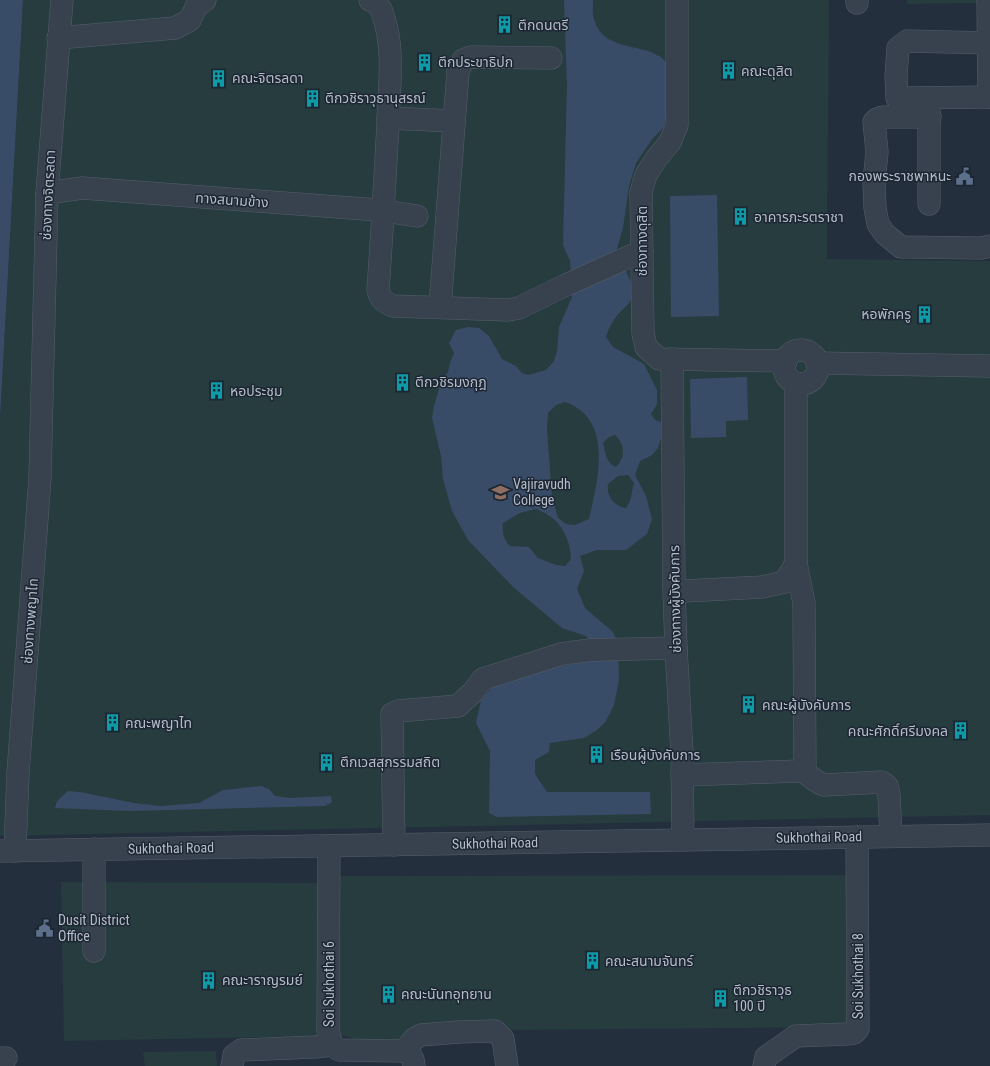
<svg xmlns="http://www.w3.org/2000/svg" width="990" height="1066" viewBox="0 0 990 1066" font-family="'Roboto Condensed','Noto Sans Thai',sans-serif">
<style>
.green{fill:#263c3f}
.water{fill:#394c67;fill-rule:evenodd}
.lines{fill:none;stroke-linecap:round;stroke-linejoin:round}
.minor-casing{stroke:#565f6c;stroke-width:23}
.minor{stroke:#38414e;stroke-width:22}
.labels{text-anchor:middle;stroke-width:3;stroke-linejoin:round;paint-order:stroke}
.poi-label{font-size:14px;fill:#b4bcc9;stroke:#1d2633;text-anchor:start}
.street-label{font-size:14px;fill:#b4bcc9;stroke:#1d2633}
</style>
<rect width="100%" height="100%" fill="#242f3e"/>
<g class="green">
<path d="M 23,0 L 829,0 L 827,259 L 990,261 L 990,815 L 0,836 L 0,419 Z"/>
<path d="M 907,0 L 977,0 L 977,3 L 907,4 Z"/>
<path d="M 847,875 L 851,1024 L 845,1027 L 507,1030 L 376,1043 L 338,1035 L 336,876 Z"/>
<path d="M 61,882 L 321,883 L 323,1036 L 64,1041 Z"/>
<path d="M 216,1051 L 217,1066 L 145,1066 L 143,1052 Z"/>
</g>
<g class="water">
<path d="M 0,0 L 23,0 L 0,419 Z"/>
<path d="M 564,0 L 593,0 C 593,6 592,13 594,19 C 604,57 656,39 669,67 L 667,116 L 663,128 L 653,138 L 636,163 L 629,186 L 623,228 L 617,249 L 635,292 C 632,303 623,308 616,317 C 611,323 608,330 606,337 L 613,347 L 644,364 L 657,390 L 657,404 L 651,414 L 654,419 L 662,423 L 661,438 L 658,448 L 652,455 L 640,461 L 635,475 L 646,496 L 652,519 L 647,534 L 626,550 L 597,550 L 580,556 L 584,571 L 577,589 L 585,608 L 613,632 L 618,643 L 619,680 L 614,705 L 606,721 L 597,730 L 584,738 L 550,743 L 549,752 L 535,760 L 535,774 L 547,792 L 650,792 L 651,814 L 497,817 L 489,813 L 490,751 L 476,723 L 481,700 L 494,686 L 534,671 L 589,661 L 593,643 L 586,636 L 562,628 L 513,587 L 468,540 L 452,511 L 443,479 L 441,456 L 432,418 L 434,406 L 441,382 L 448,372 L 450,363 L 454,353 L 449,343 L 456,330 L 468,327 L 479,328 L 489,336 L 502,359 L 516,366 L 522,373 L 528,375 L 546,370 L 554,361 L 557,351 L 559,327 L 572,297 L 570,261 L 563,245 L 567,86 ZM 565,402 C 614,419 598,480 589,519 L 575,525 L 566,524 L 558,518 L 552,497 L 547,429 L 548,413 L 556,405 ZM 615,435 C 625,444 626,457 616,467 C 606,463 605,452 603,443 L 609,437 ZM 628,475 L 634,483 L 630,501 L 626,508 C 614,506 606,496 608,484 L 618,476 ZM 536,509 C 540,511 544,512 548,515 C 563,524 571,543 571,559 L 565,566 L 556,565 L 538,558 L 529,547 L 510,546 C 503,539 502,532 503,523 L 520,513 Z"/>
<path d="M 717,195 L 719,316 L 671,317 L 670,196 Z"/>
<path d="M 747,377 L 748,420 L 726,421 L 726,437 L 691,438 L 690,379 Z"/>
<path d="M 261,786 L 269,789 L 275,796 L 290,798 L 331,796 L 332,802 L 325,806 L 130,811 L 55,808 L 57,801 L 68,791 L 80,792 L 134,803 L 161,806 L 199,803 L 223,790 Z"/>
</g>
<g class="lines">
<defs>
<g id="minor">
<path d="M 370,0 C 377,3 381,7 383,15 C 395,49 389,88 388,123 C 385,179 382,234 378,290 C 380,299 384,302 393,306 L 508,310 L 519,308 L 566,285 L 642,251"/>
<path d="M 677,0 L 677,125 L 670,142 L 656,159 L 646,175 L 641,192 L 643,333 L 646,347 L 659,359 L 786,361"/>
<path d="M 988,0 L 989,97"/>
<path d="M 857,3 L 857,0"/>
<path d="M 58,38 L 175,28 L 190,20 L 196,7 L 205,0"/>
<path d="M 990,43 L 907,41 L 898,48 L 896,76 L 897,98 L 990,97"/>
<path d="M 930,117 L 883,117 L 877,119 L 874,122 L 877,152 L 874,182 L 875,208 L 878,224 L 885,234 L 901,247 L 981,248 L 990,246"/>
<path d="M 388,118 L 454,121"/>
<path d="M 47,193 L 82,188 L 378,210 L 417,216"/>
<path d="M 929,204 L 929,103"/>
<path d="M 440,307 L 458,72 L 463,60 L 471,57 L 551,58"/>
<circle cx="801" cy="367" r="17"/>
<path d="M 672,359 L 674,590 L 676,648 L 682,753 L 683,839"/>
<path d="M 817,363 L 990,366"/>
<path d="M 796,563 L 804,603 L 805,773"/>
<path d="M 674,587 L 685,591 L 762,587 L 785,582 L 796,563 L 796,383"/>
<path d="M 682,775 L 801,771 C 810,775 815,782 824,785 L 882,782 L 887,786 L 889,795 L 891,836"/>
<path d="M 394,845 L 392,714 L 398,711 L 458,706 L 473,692 L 483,679 L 561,654 L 590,650 L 676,648"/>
<path d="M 329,846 L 328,1031 L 332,1045 L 339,1050 L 402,1051 L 407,1048 L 414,1039 L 421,1035 L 459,1032 L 495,1031 L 503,1039 L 507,1066"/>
<path d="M 0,851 L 990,835"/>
<path d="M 15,851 L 18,773 L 40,478 L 47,193 L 62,0"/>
<path d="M 94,951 L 94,849"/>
<path d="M 407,1048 L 413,1060 L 414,1066"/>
<path d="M 0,1058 L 6,1058"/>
<path d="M 232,1066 L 234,1055 L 241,1050 L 315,1047 L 332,1045"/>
<path d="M 764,1066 L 766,1057 L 796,1036 L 847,1034 L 854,1033 L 858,1029 L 857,837"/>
</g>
</defs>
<use href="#minor" class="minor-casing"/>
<use href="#minor" class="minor"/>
</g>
<defs>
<symbol id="building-bare" viewBox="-9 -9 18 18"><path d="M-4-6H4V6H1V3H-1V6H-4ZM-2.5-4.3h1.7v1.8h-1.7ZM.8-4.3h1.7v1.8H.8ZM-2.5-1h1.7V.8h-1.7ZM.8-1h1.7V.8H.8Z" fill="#0f9aa8" stroke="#1d2633" stroke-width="2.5" paint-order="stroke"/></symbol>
<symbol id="civic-bare" viewBox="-9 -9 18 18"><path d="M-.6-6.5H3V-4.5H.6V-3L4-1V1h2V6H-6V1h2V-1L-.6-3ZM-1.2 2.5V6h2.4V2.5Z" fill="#5c6f8a" stroke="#1d2633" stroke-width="2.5" paint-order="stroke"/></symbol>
<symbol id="school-bare" viewBox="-9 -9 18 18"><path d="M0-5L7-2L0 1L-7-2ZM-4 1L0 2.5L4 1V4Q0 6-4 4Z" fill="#8d6e63" stroke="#1d2633" stroke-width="2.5" paint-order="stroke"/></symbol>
</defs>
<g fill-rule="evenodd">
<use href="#building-bare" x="492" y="12" width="25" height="25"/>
<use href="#building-bare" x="412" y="50" width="25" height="25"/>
<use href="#building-bare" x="716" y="58" width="25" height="25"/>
<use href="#building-bare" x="206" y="66" width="25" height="25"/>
<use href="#building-bare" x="300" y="86" width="25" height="25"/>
<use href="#civic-bare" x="952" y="164" width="25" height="25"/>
<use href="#building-bare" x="728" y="204" width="25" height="25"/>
<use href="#building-bare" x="912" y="302" width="25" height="25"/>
<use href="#building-bare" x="390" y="370" width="25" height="25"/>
<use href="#building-bare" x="204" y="378" width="25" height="25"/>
<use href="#school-bare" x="488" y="480" width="25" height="25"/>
<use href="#building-bare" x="736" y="692" width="25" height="25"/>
<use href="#building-bare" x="100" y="710" width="25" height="25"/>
<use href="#building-bare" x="948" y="718" width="25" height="25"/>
<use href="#building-bare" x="584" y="742" width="25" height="25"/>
<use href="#building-bare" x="314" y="750" width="25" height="25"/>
<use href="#civic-bare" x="32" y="916" width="25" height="25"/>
<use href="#building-bare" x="580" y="948" width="25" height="25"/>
<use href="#building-bare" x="196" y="968" width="25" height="25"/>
<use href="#building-bare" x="376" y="982" width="25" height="25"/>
<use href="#building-bare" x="708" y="986" width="25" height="25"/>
</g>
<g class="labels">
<g class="poi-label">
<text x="518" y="30">ตึกดนตรี</text>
<text x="438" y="67">ตึกประขาธิปก</text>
<text x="741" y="76">คณะดุสิต</text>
<text x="232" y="83">คณะจิตรลดา</text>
<text x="325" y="103">ตึกวชิราวุธานุสรณ์</text>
<text x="951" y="181" text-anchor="end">กองพระราชพาหนะ</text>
<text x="754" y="222">อาคารภะรตราชา</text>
<text x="911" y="319" text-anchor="end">หอพักครู</text>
<text x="415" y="387">ตึกวชิรมงกุฎ</text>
<text x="230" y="396">หอประชุม</text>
<text x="513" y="489">Vajiravudh<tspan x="513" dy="16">College</tspan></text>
<text x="762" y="710">คณะผู้บังคับการ</text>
<text x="125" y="728">คณะพญาไท</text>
<text x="948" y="736" text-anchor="end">คณะศักดิ์ศรีมงคล</text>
<text x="610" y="760">เรือนผู้บังคับการ</text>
<text x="340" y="767">ตึกเวสสุกรรมสถิต</text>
<text x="58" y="925">Dusit District<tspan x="58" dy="16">Office</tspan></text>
<text x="605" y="966">คณะสนามจันทร์</text>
<text x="222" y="985">คณะาราญรมย์</text>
<text x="733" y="995">ตึกวชิราวุธ<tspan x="733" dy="16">100 ปี</tspan></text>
<text x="401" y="999">คณะนันทอุทยาน</text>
</g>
<g class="street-label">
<text transform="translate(48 195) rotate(-87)" y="5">ช่องทางจิตรลดา</text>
<text transform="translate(232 200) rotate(4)" y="5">ทางสนามข้าง</text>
<text transform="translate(642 241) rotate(-90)" y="5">ช่องทางดุสิต</text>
<text transform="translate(675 599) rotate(-91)" y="5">ช่องทางผู้บังคับการ</text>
<text transform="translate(30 621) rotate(-86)" y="5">ช่องทางพญาไท</text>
<text transform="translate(819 837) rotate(-1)" y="5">Sukhothai Road</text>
<text transform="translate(495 843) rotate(-1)" y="5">Sukhothai Road</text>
<text transform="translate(171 848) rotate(-1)" y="5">Sukhothai Road</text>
<text transform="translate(858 976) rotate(-90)" y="5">Soi Sukhothai 8</text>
<text transform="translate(329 984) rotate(-90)" y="5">Soi Sukhothai 6</text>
</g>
</g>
</svg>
